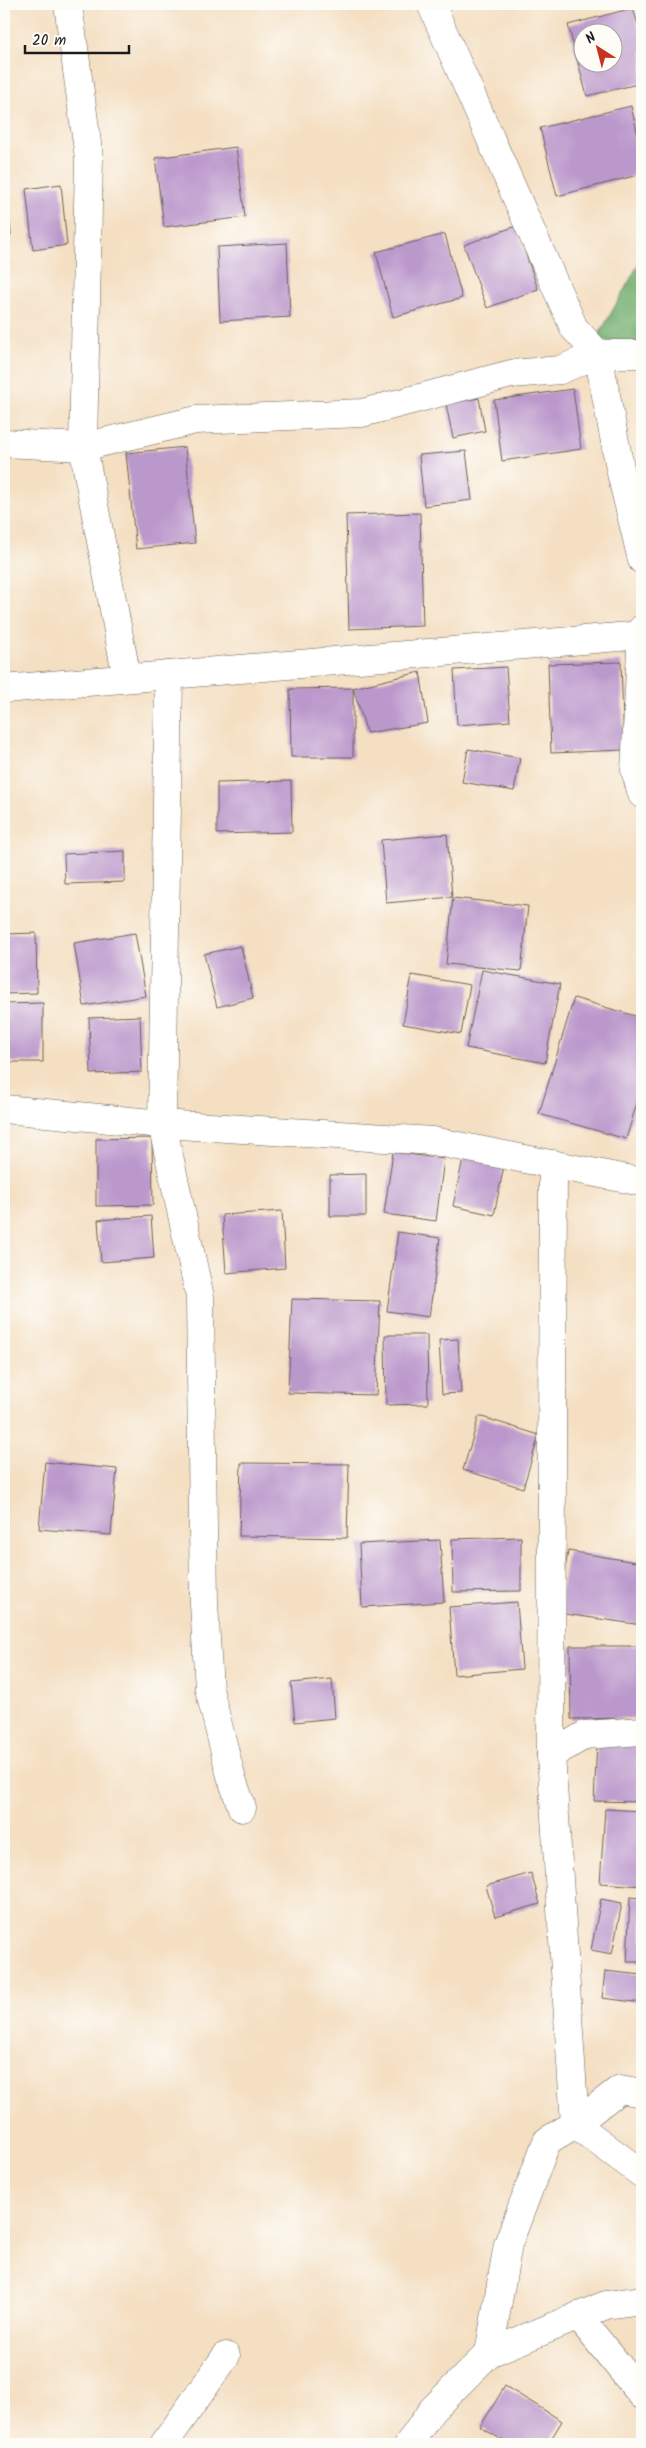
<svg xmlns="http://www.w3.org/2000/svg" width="646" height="2448" viewBox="0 0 646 2448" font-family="Kalam,sans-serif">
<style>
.forest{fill:#6fac6c;stroke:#466444}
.building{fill:#bb98cc;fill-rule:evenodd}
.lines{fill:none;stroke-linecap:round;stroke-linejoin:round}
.minor-casing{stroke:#686056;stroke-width:29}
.minor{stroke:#fff;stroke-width:28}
</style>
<rect width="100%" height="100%" fill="#fdfcf7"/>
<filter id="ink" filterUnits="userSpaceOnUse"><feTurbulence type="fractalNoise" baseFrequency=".02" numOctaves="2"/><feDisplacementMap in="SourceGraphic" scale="10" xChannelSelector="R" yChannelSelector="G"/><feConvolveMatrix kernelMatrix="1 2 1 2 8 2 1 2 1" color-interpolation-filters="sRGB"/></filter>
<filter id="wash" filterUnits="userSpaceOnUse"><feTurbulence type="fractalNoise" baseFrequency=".0096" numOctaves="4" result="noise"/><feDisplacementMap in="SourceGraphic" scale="20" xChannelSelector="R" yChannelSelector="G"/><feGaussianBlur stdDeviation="1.12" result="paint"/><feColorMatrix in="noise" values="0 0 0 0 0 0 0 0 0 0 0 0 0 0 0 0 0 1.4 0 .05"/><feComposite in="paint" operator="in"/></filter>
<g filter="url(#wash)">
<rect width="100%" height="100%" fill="#f4dfc2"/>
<path class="forest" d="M 642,258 L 642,343 L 596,340 Z"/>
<g id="blocks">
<g class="building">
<path d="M 633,8 L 642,38 L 642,83 L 587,96 L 568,25 ZM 584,32 L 614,32 L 614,62 L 584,62 Z"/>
<path d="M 631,106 L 642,153 L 642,174 L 557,196 L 540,128 Z"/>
<path d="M 236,147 L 245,217 L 164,227 L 155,158 Z"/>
<path d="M 61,184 L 67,245 L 33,250 L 26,189 Z"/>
<path d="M 6,186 L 11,235 L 4,236 L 4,187 Z"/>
<path d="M 516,226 L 538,289 L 487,308 L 464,245 Z"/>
<path d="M 445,234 L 462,298 L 393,317 L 376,252 Z"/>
<path d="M 287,243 L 290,317 L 220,321 L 217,247 Z"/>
<path d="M 642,383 L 642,406 L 641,406 L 639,384 Z"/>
<path d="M 573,389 L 581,449 L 502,461 L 494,400 Z"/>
<path d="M 479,398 L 485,431 L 453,438 L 446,404 Z"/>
<path d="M 185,447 L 195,543 L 136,549 L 126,453 Z"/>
<path d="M 466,451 L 472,500 L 424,506 L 419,455 Z"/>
<path d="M 420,513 L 423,626 L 349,629 L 346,515 Z"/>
<path d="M 621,662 L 624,750 L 551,753 L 548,664 Z"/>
<path d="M 506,667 L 510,721 L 457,725 L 454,670 Z"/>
<path d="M 420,672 L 428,723 L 367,733 L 353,688 L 353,757 L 291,757 L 290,689 L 353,688 Z"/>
<path d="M 468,749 L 520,758 L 514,791 L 462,782 Z"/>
<path d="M 291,781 L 292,832 L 217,834 L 217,783 Z"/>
<path d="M 447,834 L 452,897 L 386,903 L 381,840 Z"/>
<path d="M 125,851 L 125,882 L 65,884 L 64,854 Z"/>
<path d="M 453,898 L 528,906 L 521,971 L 446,964 Z"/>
<path d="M 36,933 L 37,993 L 4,994 L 4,934 Z"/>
<path d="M 135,933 L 146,996 L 84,1006 L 74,943 Z"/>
<path d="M 241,946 L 253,998 L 217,1007 L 204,954 Z"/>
<path d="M 482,970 L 560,984 L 545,1063 L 466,1048 Z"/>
<path d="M 412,975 L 470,985 L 461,1034 L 403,1024 Z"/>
<path d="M 574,998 L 642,1018 L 642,1086 L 626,1139 L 539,1114 Z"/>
<path d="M 43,1003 L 43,1062 L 4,1062 L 4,1004 Z"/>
<path d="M 140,1016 L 142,1072 L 91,1074 L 89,1018 Z"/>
<path d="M 152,1138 L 153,1205 L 96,1206 L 96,1139 Z"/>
<path d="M 465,1149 L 506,1156 L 494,1215 L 453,1206 Z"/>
<path d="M 393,1152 L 444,1159 L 436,1221 L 384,1214 Z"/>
<path d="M 366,1174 L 366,1216 L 330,1216 L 330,1175 Z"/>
<path d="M 282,1211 L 285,1268 L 226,1273 L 222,1215 Z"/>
<path d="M 151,1216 L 154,1258 L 101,1262 L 98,1220 Z"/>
<path d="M 398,1232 L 440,1238 L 429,1317 L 387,1311 Z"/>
<path d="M 292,1299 L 380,1301 L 376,1395 L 288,1393 Z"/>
<path d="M 385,1335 L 427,1335 L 428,1404 L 386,1405 Z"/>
<path d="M 458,1339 L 461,1393 L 442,1394 L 439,1340 Z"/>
<path d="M 479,1416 L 539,1435 L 523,1488 L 463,1470 Z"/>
<path d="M 45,1462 L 117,1469 L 111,1535 L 39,1529 Z"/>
<path d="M 241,1463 L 349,1464 L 347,1538 L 239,1536 Z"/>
<path d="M 521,1537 L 521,1591 L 453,1592 L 452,1539 Z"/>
<path d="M 440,1540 L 444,1602 L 362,1607 L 359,1544 Z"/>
<path d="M 568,1551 L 642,1563 L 642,1625 L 558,1613 Z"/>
<path d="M 517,1602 L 522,1669 L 454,1675 L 449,1607 Z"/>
<path d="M 570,1646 L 642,1646 L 642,1718 L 571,1719 Z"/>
<path d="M 332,1679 L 335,1718 L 295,1722 L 291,1683 Z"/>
<path d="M 597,1742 L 642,1743 L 642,1802 L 594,1801 Z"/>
<path d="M 605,1809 L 642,1811 L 642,1886 L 600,1883 Z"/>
<path d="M 531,1873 L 540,1904 L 495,1917 L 486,1886 Z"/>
<path d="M 630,1897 L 642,1898 L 642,1962 L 627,1962 Z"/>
<path d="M 601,1899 L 622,1903 L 612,1954 L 591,1950 Z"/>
<path d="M 605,1971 L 642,1975 L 642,2003 L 602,1998 Z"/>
<path d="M 505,2386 L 562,2421 L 548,2444 L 509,2444 L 480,2427 Z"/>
</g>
</g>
</g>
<g filter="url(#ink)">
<use href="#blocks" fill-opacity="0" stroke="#686056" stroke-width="1"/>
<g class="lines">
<defs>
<g id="minor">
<path d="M 68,4 L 89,158 L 83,447 L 127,678"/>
<path d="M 431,4 L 574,328 L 598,354 L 621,473 L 642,560"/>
<path d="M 4,443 L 83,447 L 196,420 L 362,413 L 511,374 L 560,370 L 598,354 L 642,354"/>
<path d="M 642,629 L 635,770 L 642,794"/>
<path d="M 169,675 L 162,1124 L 200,1297 L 204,1603 L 209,1689 L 231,1776 L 242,1808"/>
<path d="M 4,689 L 642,635"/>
<path d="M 4,1109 L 162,1124 L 433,1141 L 642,1182"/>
<path d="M 553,1164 L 551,1755 L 585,1735 L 642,1731"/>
<path d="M 551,1755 L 575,2124 L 642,2174"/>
<path d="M 578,2316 L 642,2395"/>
<path d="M 489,2353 L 508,2244 L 547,2141 L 575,2124 L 620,2089 L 642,2093"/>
<path d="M 164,2444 L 226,2356"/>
<path d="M 409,2444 L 432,2410 L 489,2353 L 606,2305 L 642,2300"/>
</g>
</defs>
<use href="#minor" class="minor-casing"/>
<use href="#minor" class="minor"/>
</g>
</g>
<rect width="646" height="2448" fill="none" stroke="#fdfcf7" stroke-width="20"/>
<g transform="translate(598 48) rotate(324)"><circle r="24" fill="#fdfcf7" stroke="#a3a29f"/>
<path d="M0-4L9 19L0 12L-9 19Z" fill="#c8321e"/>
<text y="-8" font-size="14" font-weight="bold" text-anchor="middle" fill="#1c1c1c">N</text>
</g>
<path d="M25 45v8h104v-8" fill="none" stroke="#1c1c1c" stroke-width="2.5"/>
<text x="32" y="45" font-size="15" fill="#1c1c1c" stroke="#fdfcf7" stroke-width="4" paint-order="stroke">20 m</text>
</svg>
